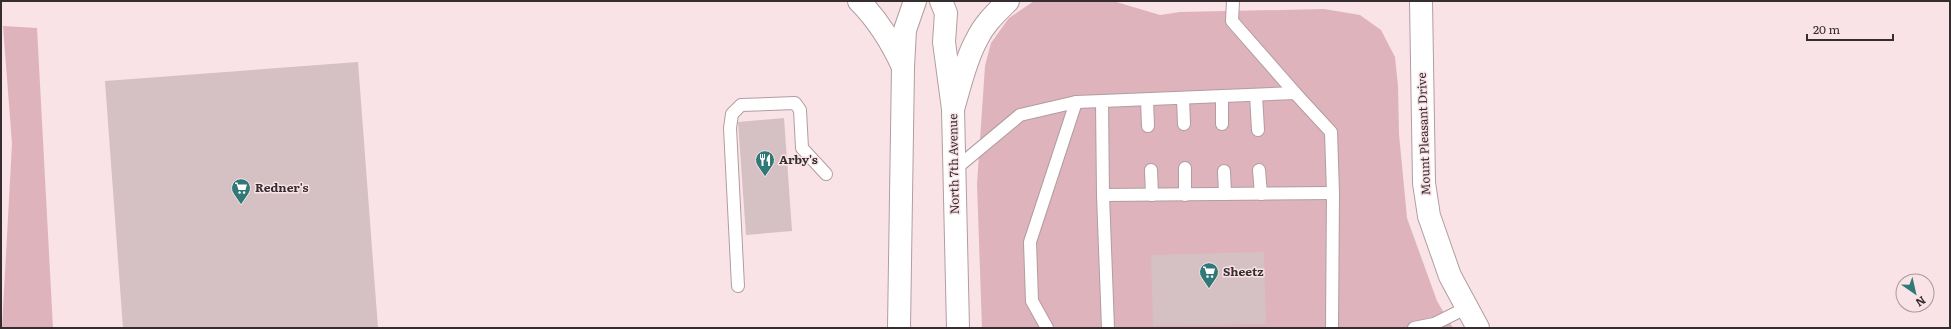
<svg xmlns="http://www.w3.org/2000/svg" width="1951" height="329" viewBox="0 0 1951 329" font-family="Literata,serif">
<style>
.green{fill:#deb3bc}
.building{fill:#d5c0c4}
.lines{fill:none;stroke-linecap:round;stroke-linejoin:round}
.service-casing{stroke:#b19da1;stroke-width:14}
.minor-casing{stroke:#b19da1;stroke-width:24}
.tertiary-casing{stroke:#b19da1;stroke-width:24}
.secondary-casing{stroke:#b19da1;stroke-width:24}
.service{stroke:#fff;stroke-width:12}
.minor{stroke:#fff;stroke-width:22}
.tertiary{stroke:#fff;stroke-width:22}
.secondary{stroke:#fff;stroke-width:22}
.labels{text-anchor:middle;stroke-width:3;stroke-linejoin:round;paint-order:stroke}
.street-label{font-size:12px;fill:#352d2f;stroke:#f9e3e7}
.poi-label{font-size:12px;font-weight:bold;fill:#352d2f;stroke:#f9e3e7;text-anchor:start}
</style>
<rect width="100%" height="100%" fill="#f9e3e7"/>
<g class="green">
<path d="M 1034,1 L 1113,1 L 1160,15 L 1180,12 L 1324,9 L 1360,15 L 1381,30 L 1395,57 L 1398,86 L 1399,134 L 1407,218 L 1437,301 L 1453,328 L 982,328 L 977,184 L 985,66 L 991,43 L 1009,18 Z"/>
<path d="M 3,26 L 37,28 L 53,328 L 2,328 L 12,144 Z"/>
</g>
<g class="building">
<path d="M 358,62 L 378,328 L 123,328 L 105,81 Z"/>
<path d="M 784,118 L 792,231 L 746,235 L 738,122 Z"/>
<path d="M 1264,252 L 1266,324 L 1153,326 L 1151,255 Z"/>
</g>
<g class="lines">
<defs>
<g id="service">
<path d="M 1233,1 L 1232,21 L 1295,93 L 1331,132 L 1333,193 L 1332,328"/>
<path d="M 1256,95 L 1258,130"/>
<path d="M 1222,96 L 1222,124"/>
<path d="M 1183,98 L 1184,124"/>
<path d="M 1147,100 L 1148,126"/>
<path d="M 1185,168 L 1185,195"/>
<path d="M 954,170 L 1020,115 L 1076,102 L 1102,101"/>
<path d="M 1151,170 L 1152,195"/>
<path d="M 1259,170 L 1261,194"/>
<path d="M 1224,171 L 1225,194"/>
<path d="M 1103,195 L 1333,193"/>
<path d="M 738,286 L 730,128 L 732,114 L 741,105 L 795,103 L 800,110 L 802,148 L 826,174"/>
<path d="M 1047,328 L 1032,301 L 1030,242 L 1076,102"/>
<path d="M 1108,328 L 1103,195 L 1102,101 L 1295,93"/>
<path d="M 1414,328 L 1434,324 L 1466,308"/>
</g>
<path id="minor" d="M 1421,1 L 1424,183 L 1429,216 L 1450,276 L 1478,328"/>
<g id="tertiary">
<path d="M 859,1 C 878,20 892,43 903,67"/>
<path d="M 953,109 C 960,86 965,61 977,39 C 984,24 996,13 1008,1"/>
</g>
<g id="secondary">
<path d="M 941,1 L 946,13 L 944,42 L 953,109 L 958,328"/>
<path d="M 899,328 L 903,67 L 905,30 L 915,1"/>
</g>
</defs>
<use href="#service" class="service-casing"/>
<use href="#minor" class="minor-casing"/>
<use href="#tertiary" class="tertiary-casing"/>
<use href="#secondary" class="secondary-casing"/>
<use href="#service" class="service"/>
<use href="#minor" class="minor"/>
<use href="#tertiary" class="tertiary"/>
<use href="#secondary" class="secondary"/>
</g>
<defs>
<symbol id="restaurant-pin" viewBox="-11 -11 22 30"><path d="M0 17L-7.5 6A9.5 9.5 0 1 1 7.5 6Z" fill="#307977" stroke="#f9e3e7"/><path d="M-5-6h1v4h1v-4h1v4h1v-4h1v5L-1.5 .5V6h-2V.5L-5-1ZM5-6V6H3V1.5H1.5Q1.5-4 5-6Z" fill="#fff"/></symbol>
<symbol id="supermarket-pin" viewBox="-11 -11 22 30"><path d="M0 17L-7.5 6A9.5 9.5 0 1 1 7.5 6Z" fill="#307977" stroke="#f9e3e7"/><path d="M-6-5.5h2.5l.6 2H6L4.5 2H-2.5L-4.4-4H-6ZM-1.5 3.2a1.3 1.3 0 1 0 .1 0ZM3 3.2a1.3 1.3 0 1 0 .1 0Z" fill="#fff"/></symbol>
</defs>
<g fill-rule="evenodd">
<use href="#restaurant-pin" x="754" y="149" width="22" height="30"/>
<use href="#supermarket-pin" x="230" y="177" width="22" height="30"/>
<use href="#supermarket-pin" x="1198" y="261" width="22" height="30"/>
</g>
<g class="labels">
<g class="street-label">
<text transform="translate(1424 134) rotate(-92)" y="4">Mount Pleasant Drive</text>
<text transform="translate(954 164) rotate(-91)" y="4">North 7th Avenue</text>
</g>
<g class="poi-label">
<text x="779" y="164">Arby's</text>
<text x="255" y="192">Redner's</text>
<text x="1223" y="276">Sheetz</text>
</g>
</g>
<rect width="1951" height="329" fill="none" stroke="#352d2f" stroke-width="4"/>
<g transform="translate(1915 293) rotate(146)"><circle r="19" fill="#f9e3e7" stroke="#ab9a9d"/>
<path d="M0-3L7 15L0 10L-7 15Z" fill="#307977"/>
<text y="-6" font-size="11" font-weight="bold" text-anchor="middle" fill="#352d2f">N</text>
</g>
<path d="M1807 34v6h86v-6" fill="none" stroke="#352d2f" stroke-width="2"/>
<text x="1813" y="34" font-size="12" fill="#352d2f" stroke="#f9e3e7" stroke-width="3" paint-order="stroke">20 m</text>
</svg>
